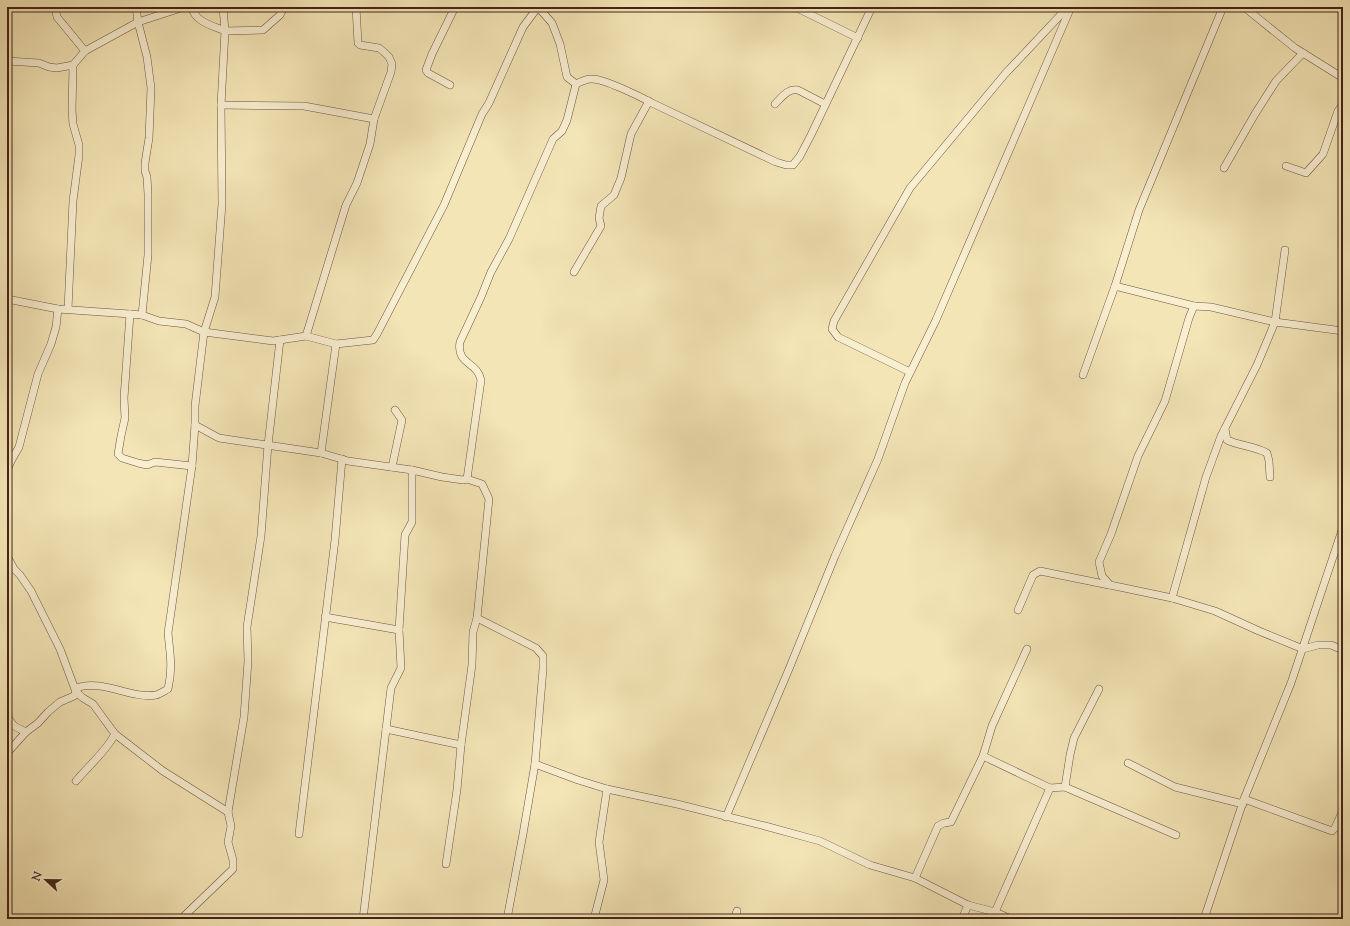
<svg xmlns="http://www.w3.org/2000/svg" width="1350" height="926" viewBox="0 0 1350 926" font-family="'Sorts Mill Goudy',serif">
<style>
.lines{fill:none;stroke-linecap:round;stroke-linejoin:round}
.minor-casing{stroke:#6e5440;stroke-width:8}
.minor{stroke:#f8eed0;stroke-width:7}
</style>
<rect width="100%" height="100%" fill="#f4e5b6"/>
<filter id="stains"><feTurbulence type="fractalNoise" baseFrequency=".005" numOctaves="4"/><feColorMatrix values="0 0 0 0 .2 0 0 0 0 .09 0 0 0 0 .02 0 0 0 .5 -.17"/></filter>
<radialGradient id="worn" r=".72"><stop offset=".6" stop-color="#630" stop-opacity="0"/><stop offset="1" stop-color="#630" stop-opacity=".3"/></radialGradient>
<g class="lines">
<defs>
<g id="minor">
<path d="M 55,7 L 57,17 L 85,51"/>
<path d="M 136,7 L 138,22 L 147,57 L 151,88 L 149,138 L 145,163 L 145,171 L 147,177 L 148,194 L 148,255 L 142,315"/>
<path d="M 192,7 C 194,22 214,26 225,31 L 223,7"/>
<path d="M 538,7 L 552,23 L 560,44 L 567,77 L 576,84"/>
<path d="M 795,7 L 858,38"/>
<path d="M 1244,7 L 1295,48 L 1343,78"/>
<path d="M 7,61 L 39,63 L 49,67 L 57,68 L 73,65 L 72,110 L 73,124 L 79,145 L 79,155 L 73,201 L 68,309"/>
<path d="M 73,65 L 85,51 L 138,22 L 184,7"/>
<path d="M 450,85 L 428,73 L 426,70 L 432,54 L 455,7"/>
<path d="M 775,104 C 782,97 788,88 798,90 L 825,104"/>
<path d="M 221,105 L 304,106 L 374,119"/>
<path d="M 1286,166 L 1306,173 L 1323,154 L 1338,111 L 1343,104"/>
<path d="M 1224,168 L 1255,114 L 1276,81 L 1303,53"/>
<path d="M 574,272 L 601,226 L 599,218 L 601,206 L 614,195 L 621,178 L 631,134 L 649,101"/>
<path d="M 1115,286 L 1139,210 L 1223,7"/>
<path d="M 7,299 L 58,309 L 130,314"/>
<path d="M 1343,331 L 1275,322 L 1211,307 L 1194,306 L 1189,318 L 1165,401 L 1138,456 L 1111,534 L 1099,562 L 1102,576 L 1110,585 L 1172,598 L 1215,611 L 1259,631 L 1303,649 L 1318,645 L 1331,645 L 1343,650"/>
<path d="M 306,336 L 346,205 L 357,183 L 370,144 L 374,119 L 391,72 L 392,64 L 389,57 L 384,52 L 379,48 L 360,45 L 358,43 L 356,7"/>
<path d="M 336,344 L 373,340 L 377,334 L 444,205 L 482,114 L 489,103 L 523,27 L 538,7"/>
<path d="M 910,372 L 838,337 L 832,329 L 834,321 L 910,188 L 1005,74 L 1068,7"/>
<path d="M 1083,375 L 1115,286 L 1194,306"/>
<path d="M 195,425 L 219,438 L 321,453 L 348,461 L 412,470 L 442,477 L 463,480 L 467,479 L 482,484 L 489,499 L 477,618 L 473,632 L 472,665 L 461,745 L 457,790 L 446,864"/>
<path d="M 1225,429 L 1227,440 C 1240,446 1254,446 1267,453 L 1269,461 L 1270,477"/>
<path d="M 11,461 L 19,447 L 38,374 L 51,344 L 56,327 L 58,309"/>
<path d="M 192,466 L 155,462 L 147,465 L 138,463 L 122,458 L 118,454 L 121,436 L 125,418 L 124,398 L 130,314 L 142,315 L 159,321 L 186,324 L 204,332 L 273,341 L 306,336 L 336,344 L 321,453"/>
<path d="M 392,467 L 402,420 L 395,410"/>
<path d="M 467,479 L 481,380 C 477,361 456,365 460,342 L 481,297 L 491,272 L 509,239 L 553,139 L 562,131 L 567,120 L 576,84 C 580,82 586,79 591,79 C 603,78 641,97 652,103 L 776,162 L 786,165 L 793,165 L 800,156 L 811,135 L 872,7"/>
<path d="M 7,485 L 7,471 L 11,461 L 7,461"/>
<path d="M 7,556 L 14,569 L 20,575 L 31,591 L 60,649 L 76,692 L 79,687 C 104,680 132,699 156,695 C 160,694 164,691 168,689 C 173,669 170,653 168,633 L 192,466 L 195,425 L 195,406 L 204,332 L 215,297 L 222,204 L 221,105 L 225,31 L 263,30 L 280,15 L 284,7"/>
<path d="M 1172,598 L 1206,477 L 1221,436 L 1257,365 L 1275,322 L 1285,250"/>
<path d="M 1018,610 L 1033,575 L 1040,571 L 1109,585"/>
<path d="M 325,617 L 399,630"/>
<path d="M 477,618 L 536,648 L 543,656 L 543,669 L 535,764 L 523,834 L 507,919"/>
<path d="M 7,716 L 14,726 L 26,732"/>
<path d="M 386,729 L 461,745"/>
<path d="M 7,753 L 26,732 L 38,723 L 48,712 L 60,702 L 74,696 L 76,692 L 83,698 L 93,704 L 115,734 L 163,771 L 228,812"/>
<path d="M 983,756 L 1050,788 L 1065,787 L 1070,755 L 1074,738 L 1099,689"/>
<path d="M 1128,763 L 1175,787 L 1243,804"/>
<path d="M 535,764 L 578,780 L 607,789 L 677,804 L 765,826 L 820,841 L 870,865 L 915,878 L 968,905 L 995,912 L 1011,919"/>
<path d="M 76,781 C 89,765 105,753 115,734"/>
<path d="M 1065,787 L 1176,835"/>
<path d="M 1244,799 L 1332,831 L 1335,828 L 1343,810"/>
<path d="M 7,816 L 7,825"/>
<path d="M 726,817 L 789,669 L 835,556 L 878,459 L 905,383 L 936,320 L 1071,7"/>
<path d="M 299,834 L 335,540 L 342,459"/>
<path d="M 915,878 L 938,826 L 944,823 L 951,822 L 983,756 L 992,726 L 1027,649"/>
<path d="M 995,912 L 1050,788"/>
<path d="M 181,919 L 233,869 L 233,860 L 228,842 L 231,826 L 228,812 L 244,717 L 248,661 L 247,627 L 261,536 L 268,445 L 280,340"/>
<path d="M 363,919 L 391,688 L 401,668 L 399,630 L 405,535 L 412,522 L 412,470"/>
<path d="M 594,919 L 604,880 L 599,842 L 607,789"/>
<path d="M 734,919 L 737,911"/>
<path d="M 962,919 L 968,905"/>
<path d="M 1204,919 L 1244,799 L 1291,683 L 1343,527"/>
</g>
</defs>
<use href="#minor" class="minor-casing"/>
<use href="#minor" class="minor"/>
</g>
<rect width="1350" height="926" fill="none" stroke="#f4e5b6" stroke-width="24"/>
<rect x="8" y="8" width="1334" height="910" fill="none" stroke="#422419" stroke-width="2"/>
<rect x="12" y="12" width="1326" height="902" fill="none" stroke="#422419"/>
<g transform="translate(46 880) rotate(292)" stroke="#f8eed0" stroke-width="3" paint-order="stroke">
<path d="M0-3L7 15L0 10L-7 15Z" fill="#422419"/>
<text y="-6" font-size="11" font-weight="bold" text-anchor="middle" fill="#422419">N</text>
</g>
<rect width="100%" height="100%" filter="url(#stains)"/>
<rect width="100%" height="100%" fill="url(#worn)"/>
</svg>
